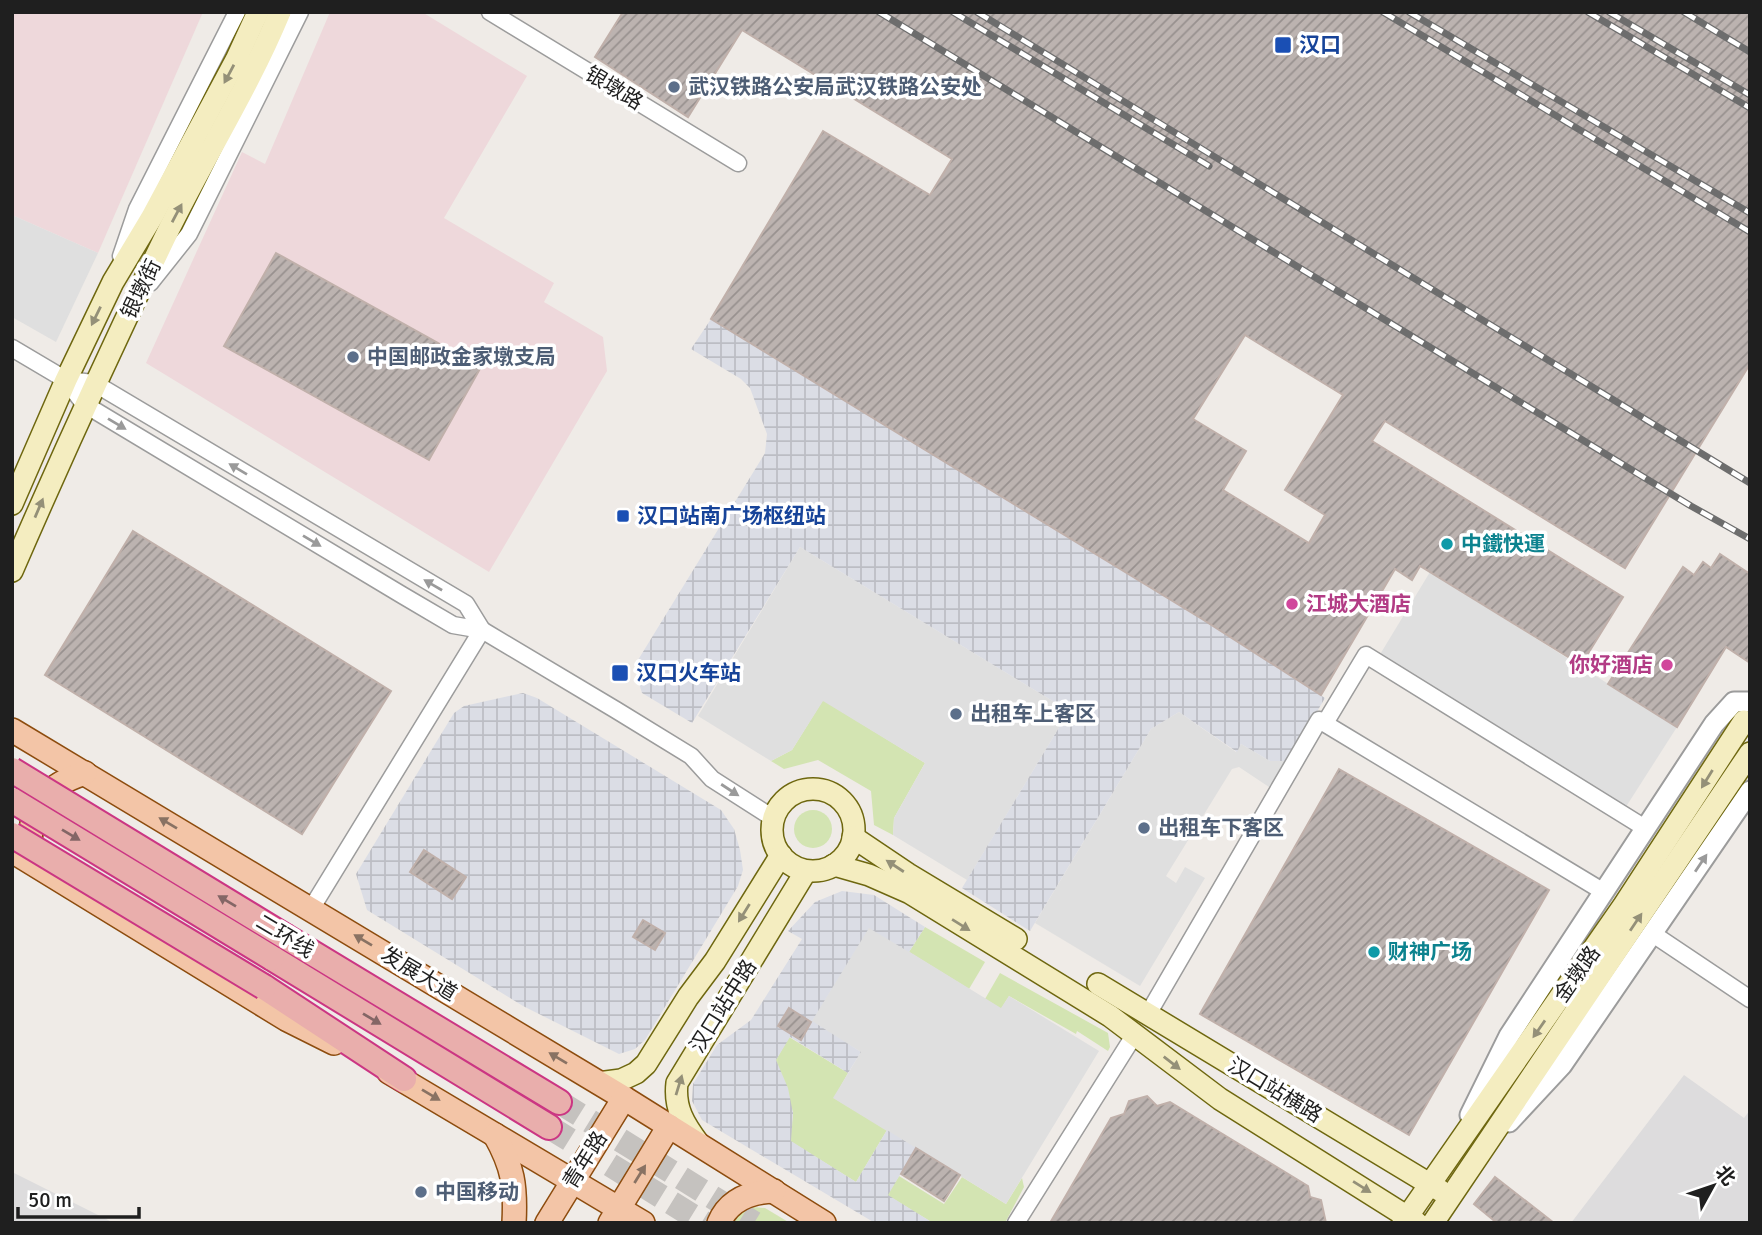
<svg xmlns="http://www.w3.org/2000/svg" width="1762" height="1235" viewBox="0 0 1762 1235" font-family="Signika,'Noto Sans SC',sans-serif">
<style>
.residential{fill:#dddcdd}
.commercial{fill:#eed8db}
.grass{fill:#d3e4b2}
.parking{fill:#dfdfdf}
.plaza{fill:url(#plaza-grid)}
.building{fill:url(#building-hatch);stroke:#c0b0aa;stroke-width:2;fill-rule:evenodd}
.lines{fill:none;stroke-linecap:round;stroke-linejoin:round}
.trunk-tunnel{stroke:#c5c2bf;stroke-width:24;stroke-dasharray:24 12;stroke-linecap:butt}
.minor-casing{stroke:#9c9c9c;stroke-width:19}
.tertiary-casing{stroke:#9c9c9c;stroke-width:23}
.secondary-casing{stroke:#6e670f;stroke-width:24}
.primary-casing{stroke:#8d4c0e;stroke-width:26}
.trunk-casing{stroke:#cb3683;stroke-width:28}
.minor{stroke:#fff;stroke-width:16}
.tertiary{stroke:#fff;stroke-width:19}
.secondary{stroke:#f4edc0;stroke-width:21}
.primary{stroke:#f3c5a7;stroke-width:23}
.trunk{stroke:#e9aeac;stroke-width:24}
.rail-casing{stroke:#6d6d6d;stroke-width:7}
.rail{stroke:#fff;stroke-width:4.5;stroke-dasharray:13;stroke-linecap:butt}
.trunk-bridge-casing{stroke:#cb3683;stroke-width:28;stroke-linecap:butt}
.trunk-bridge{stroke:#e9aeac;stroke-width:24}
.oneway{fill:#949078}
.oneway2{fill:#9a9a9a}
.oneway3{fill:#897263}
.oneway4{fill:#846666}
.transit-dot{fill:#1a4fb4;stroke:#fff;stroke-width:2.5}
.service-dot{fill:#5c6f8a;stroke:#fff;stroke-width:2.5}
.culture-dot{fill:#0f9aa8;stroke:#fff;stroke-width:2.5}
.hotel-dot{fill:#d1479c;stroke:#fff;stroke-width:2.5}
.labels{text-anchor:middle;stroke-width:7;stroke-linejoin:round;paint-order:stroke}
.transit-label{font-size:21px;font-weight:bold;fill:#164399;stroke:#fff;text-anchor:start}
.service-label{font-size:21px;font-weight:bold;fill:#4e5e75;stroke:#fff;text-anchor:start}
.street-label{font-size:21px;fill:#1f1f1f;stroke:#fff}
.culture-label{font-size:21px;font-weight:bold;fill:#0d838f;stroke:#fff;text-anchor:start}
.hotel-label{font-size:21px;font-weight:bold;fill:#b23c85;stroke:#fff;text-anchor:start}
</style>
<defs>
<pattern id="plaza-grid" width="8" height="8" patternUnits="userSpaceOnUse" patternTransform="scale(1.75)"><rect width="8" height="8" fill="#dbdde5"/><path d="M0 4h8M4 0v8" fill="none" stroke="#bcbdc4"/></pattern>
<pattern id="building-hatch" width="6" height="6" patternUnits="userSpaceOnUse" patternTransform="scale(1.75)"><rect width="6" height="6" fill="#bcb3b0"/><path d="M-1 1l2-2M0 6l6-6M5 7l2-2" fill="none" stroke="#98918f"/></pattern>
</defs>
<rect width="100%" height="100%" fill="#efebe7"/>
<g class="residential">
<path d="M 1684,1075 L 1744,1118 L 1750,1110 L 1750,1223 L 1571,1223 Z"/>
<path d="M 12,1172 L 114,1223 L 12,1223 Z"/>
</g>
<g class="commercial">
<path d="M 14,12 L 203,12 L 98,253 L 12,215 Z"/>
<path d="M 330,12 L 422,12 L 527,76 L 444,218 L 554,283 L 544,302 L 603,337 L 607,371 L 489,572 L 146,363 L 242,152 L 265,164 Z"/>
</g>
<g class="grass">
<path d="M 823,700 L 925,763 L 894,818 L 893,835 L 874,825 L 871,791 L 818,760 L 784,769 L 771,761 L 792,750 Z"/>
<circle cx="813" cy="829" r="19"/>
<path d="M 925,927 L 985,962 L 969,989 L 909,952 Z"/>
<path d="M 1000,973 L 1108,1033 L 1110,1047 L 1108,1051 L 1077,1031 L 1076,1034 L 1009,996 L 1001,1009 L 985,999 Z"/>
<path d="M 789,1037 L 848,1073 L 834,1098 L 887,1130 L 856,1182 L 790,1141 L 793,1113 L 776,1060 Z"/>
<path d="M 899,1176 L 944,1204 L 962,1177 L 1006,1204 L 1022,1178 L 1024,1187 L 1005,1223 L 933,1223 L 887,1195 Z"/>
<path d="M 752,1207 L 765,1208 L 790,1223 L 729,1223 L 742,1208 Z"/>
</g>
<g class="parking">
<path d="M 12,215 L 98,253 L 56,342 L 12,317 Z"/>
<path d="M 800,547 L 1069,711 L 967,880 L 893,835 L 894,818 L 925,763 L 823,701 L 792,750 L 771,761 L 698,716 Z"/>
<path d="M 1430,572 L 1677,727 L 1622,813 L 1376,661 Z"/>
<path d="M 1179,712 L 1236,752 L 1241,744 L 1270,761 L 1288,761 L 1272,789 L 1239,767 L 1232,769 L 1166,876 L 1176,883 L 1185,867 L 1205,878 L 1140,986 L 1035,923 L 1151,729 Z"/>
<path d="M 869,927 L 1001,1008 L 1009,996 L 1099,1051 L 1006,1204 L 833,1098 L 861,1052 L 811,1022 Z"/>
</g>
<g class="plaza">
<path d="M 711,319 L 1202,619 L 1325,698 L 1288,761 L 1270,761 L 1241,744 L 1237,752 L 1179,712 L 1151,729 L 1030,931 L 962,888 L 1069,711 L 800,547 L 692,723 L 642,693 L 637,677 L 638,660 L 765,453 L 767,434 L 750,388 L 741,379 L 691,349 Z"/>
<path d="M 523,693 L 537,698 L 721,810 L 734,829 L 740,850 L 743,870 L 738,886 L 645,1040 L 635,1049 L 619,1054 L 523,1006 L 367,910 L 356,874 L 454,713 L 464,706 Z"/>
<path d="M 842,891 L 874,895 L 925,927 L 909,952 L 869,928 L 812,1021 L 861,1052 L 848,1073 L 790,1037 L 776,1060 L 788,1088 L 793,1113 L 791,1141 L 856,1182 L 887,1130 L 916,1148 L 888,1195 L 933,1223 L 875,1223 L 702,1120 L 692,1101 L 693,1084 L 717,1045 L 751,1020 L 802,939 L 788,931 L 815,902 Z"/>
</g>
<g class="building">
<path d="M 623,12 L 1750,12 L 1750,364 L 1625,568 L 1385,421 L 1372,441 L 1623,597 L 1581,665 L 1420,566 L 1412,580 L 1395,569 L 1321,695 L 1202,619 L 711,319 L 823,131 L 930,195 L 952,159 L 742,30 L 688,117 L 595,57 ZM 1245,335 L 1343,395 L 1285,490 L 1325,515 L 1309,543 L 1223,490 L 1246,451 L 1193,419 Z"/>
<path d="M 276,253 L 481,367 L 429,460 L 224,346 Z"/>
<path d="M 133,531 L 391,691 L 302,834 L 45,675 Z"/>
<path d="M 1720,554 L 1750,574 L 1750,663 L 1726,647 L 1677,727 L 1608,684 L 1683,567 L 1694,575 L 1703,562 L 1711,568 Z"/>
<path d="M 1339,769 L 1549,890 L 1409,1135 L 1200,1014 Z"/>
<path d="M 424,850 L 466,877 L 452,899 L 410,872 Z"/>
<path d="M 643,920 L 665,933 L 655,950 L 633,937 Z"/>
<path d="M 789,1008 L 811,1022 L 801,1040 L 778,1026 Z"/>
<path d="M 1147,1096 L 1157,1106 L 1170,1102 L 1308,1186 L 1310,1197 L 1321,1200 L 1326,1223 L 1050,1223 L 1111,1118 L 1124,1114 L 1129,1101 Z"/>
<path d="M 916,1148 L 960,1175 L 944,1201 L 901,1174 Z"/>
<path d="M 1495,1177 L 1554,1223 L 1497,1223 L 1474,1204 Z"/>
</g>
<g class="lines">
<g class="trunk-tunnel">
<path d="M 559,1102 L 754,1223"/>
<path d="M 549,1127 L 704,1223"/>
</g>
<defs>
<g id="minor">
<path d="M 490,12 L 738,163"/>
<path d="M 121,256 L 137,209 L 237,12"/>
<path d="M 150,283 L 189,234 L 300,12"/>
<path d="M 12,348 L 66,380 L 84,404 L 402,595 L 453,625 L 482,630 L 616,710 L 691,756 L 712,779 L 773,818"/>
<path d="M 66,380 L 94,383 L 466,604 L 482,630"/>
<path d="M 1325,723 L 1366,655 L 1645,828"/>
<path d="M 311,909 L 482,630"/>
<path d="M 1653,934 L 1750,999"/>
<path d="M 1148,1014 L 1319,720 L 1604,892"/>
<path d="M 1016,1223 L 1135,1034"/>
</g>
<g id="tertiary">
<path d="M 1470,1115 L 1509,1036 L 1714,724 L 1734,702 L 1750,702"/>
<path d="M 1509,1122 L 1562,1065 L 1750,791"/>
</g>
<g id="secondary">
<path d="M 12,504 L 66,380 L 113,282 L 152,217 L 236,60 L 258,12"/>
<path d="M 12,571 C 62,456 114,342 169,229 C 205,156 249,87 280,12"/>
<circle cx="813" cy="830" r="41"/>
<path d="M 853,837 L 908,874 L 1016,939"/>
<path d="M 834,865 L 869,875 L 910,893 L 1110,1016 L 1220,1099 L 1417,1223"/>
<path d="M 1098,984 L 1441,1191"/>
<path d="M 598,1083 L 621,1080 L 636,1073 L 646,1064 L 688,997 L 715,961 L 781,855"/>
<path d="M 699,1144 C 684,1124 674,1108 677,1083 L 806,871"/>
<path d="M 1403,1223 L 1624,905 L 1744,721"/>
<path d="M 1433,1223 L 1750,753"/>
</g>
<g id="primary">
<path d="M 12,730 L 624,1098 L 824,1223"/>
<path d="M 12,851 L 286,1019 L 334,1043"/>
<path d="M 30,861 C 29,812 35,789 85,773"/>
<path d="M 389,1072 L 643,1223"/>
<path d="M 495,1135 C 513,1167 516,1186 514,1223"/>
<path d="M 547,1223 L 624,1098"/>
<path d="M 610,1223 L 669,1126"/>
<path d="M 719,1223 C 729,1199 751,1192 774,1191"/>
</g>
<g id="trunk">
<path d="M 286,937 L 559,1102"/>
<path d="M 272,958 L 549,1127"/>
<path d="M 264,987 L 404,1079"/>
</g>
</defs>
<use href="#minor" class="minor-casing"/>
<use href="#tertiary" class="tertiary-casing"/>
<use href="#secondary" class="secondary-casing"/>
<use href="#primary" class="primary-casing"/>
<use href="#trunk" class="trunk-casing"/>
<use href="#minor" class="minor"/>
<use href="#tertiary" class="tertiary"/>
<use href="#secondary" class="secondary"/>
<use href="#primary" class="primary"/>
<use href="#trunk" class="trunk"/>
<defs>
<g id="rail">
<path d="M 879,12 L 1691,506 L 1750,539"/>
<path d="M 953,12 L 1209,166"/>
<path d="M 977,12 L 1750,483"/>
<path d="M 1383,12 L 1750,232"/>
<path d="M 1409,12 L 1750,213"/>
<path d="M 1588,12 L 1750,108"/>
<path d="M 1609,12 L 1750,95"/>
<path d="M 1684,12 L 1750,52"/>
</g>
</defs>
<use href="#rail" class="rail-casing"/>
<use href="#rail" class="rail"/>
<defs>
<g id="trunk-bridge">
<path d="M 12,770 L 286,937"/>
<path d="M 12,800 L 272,958"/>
<path d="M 12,835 L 264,987"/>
</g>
</defs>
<use href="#trunk-bridge" class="trunk-bridge-casing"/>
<use href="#trunk-bridge" class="trunk-bridge"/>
</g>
<defs><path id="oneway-solid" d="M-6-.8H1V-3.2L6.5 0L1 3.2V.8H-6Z" transform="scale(1.75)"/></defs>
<g class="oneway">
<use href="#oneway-solid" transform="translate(229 74) rotate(118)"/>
<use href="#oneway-solid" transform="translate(177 213) rotate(-62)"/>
<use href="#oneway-solid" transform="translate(96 316) rotate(116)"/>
<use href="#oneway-solid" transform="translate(39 508) rotate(-67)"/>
<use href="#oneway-solid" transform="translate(1707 779) rotate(122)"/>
<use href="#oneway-solid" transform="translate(895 866) rotate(-147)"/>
<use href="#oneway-solid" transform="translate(744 913) rotate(122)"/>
<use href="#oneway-solid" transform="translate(1636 922) rotate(-56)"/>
<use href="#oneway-solid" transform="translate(961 925) rotate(32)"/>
<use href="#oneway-solid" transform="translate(1539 1029) rotate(125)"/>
<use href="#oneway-solid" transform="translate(1172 1063) rotate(38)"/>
<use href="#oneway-solid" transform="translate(679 1085) rotate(-73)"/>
<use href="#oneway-solid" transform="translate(1362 1187) rotate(32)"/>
</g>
<g class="oneway2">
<use href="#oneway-solid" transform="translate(117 424) rotate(31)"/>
<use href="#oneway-solid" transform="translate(238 469) rotate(-149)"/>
<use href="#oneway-solid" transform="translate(312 541) rotate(31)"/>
<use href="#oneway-solid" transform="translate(433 585) rotate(-150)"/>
<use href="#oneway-solid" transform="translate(730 790) rotate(33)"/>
<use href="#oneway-solid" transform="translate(1701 863) rotate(-56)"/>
</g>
<g class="oneway3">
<use href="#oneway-solid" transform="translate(168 823) rotate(-149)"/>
<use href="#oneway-solid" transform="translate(363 940) rotate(-149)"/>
<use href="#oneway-solid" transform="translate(558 1058) rotate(-149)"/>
<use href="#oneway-solid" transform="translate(431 1095) rotate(31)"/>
<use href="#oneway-solid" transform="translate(640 1174) rotate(-58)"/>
</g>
<g class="oneway4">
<use href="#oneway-solid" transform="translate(71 835) rotate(31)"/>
<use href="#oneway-solid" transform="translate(227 901) rotate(-149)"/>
<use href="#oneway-solid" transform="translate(372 1019) rotate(31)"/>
</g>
<g class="transit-dot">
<rect x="1274" y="36" width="18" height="18" rx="3.5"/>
<rect x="616" y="509" width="14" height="14" rx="3.5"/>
<rect x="611" y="664" width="18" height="18" rx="3.5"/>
</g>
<g class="service-dot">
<circle cx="674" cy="87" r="7"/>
<circle cx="353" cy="357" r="7"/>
<circle cx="956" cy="714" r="7"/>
<circle cx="1144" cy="828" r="7"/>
<circle cx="421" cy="1192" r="7"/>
</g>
<g class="culture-dot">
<circle cx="1447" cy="544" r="7"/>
<circle cx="1374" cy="952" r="7"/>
</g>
<g class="hotel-dot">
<circle cx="1292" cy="604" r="7"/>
<circle cx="1667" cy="665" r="7"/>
</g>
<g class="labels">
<g class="transit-label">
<text x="1299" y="52">汉口</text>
<text x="637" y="523">汉口站南广场枢纽站</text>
<text x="636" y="680">汉口火车站</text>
</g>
<g class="service-label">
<text x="688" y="94">武汉铁路公安局武汉铁路公安处</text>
<text x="367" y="364">中国邮政金家墩支局</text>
<text x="970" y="721">出租车上客区</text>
<text x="1158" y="835">出租车下客区</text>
<text x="435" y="1199">中国移动</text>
</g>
<g class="street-label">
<text transform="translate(614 88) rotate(31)" y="7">银墩路</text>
<text transform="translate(141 289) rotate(-64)" y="7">银墩街</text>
<text transform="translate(285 936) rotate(31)" y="7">二环线</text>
<text transform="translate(419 974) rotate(31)" y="7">发展大道</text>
<text transform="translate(1577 974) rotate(-55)" y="7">金墩路</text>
<text transform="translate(723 1006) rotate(-58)" y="7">汉口站中路</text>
<text transform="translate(1275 1090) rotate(31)" y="7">汉口站横路</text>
<text transform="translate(585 1160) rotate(-58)" y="7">青年路</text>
</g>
<g class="culture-label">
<text x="1461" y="551">中鐵快運</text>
<text x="1388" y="959">财神广场</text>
</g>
<g class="hotel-label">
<text x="1306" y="611">江城大酒店</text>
<text x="1653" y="672" text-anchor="end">你好酒店</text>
</g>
</g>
<rect width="1762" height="1235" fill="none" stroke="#1f1f1f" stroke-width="28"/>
<g transform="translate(1713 1186) rotate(50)" stroke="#ffffff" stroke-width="5" paint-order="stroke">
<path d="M0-5L12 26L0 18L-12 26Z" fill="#1f1f1f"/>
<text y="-10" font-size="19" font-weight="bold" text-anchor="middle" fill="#1f1f1f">北</text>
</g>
<path d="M18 1207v10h121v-10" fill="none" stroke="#1f1f1f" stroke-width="3.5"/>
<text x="28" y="1207" font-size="21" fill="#1f1f1f" stroke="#ffffff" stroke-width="5" paint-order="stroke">50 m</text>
</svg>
